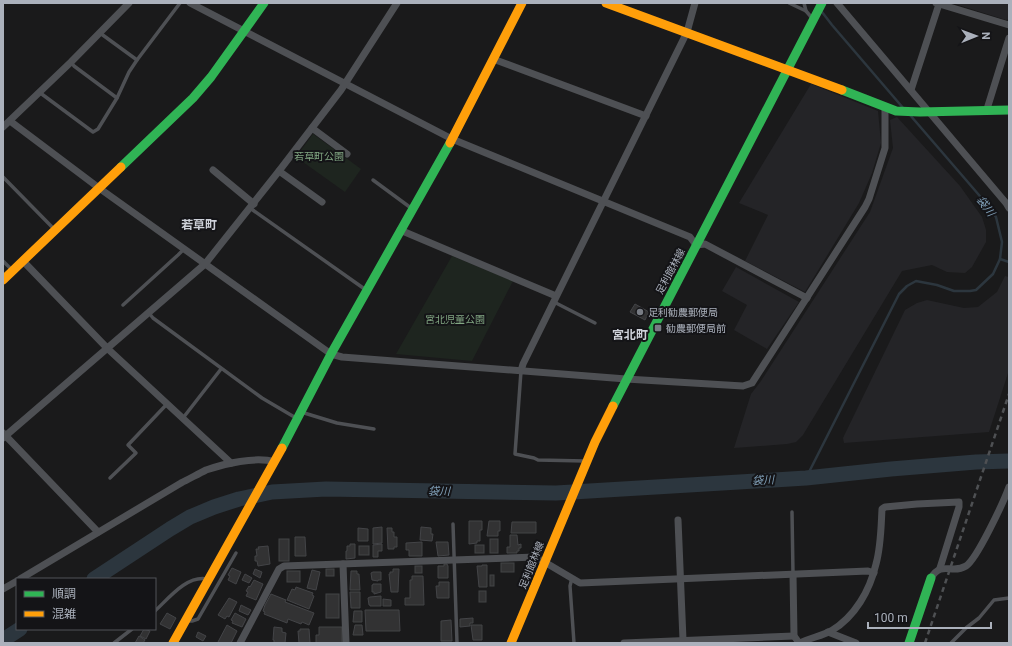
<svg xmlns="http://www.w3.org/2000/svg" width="1012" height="646" viewBox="0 0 1012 646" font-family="Roboto,'Noto Sans JP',sans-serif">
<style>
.built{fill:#242427}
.green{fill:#1e251f}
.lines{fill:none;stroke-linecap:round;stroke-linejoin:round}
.stream{stroke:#2c363e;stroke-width:2.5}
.river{stroke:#2c363e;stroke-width:15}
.building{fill:#323233;stroke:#434447}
.lane{stroke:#4e5054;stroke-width:3.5}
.street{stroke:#4e5054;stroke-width:7}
.fast{stroke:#30b455;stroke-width:9}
.slow{stroke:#ff9f0a;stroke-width:9}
.rail{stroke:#4e5053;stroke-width:2.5;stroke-dasharray:5 4;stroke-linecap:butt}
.poi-dot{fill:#787c84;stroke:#141417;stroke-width:1.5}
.labels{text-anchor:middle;stroke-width:4;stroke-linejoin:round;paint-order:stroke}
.park-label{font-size:10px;fill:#82a783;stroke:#141417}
.street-label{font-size:10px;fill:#abb1bc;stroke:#141417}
.poi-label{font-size:10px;fill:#abb1bc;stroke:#141417;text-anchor:start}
.water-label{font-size:11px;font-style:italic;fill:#81a0b8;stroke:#141417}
.quarter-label{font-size:12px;font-weight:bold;fill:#cdd0d8;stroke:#141417}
</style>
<rect width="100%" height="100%" fill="#1a1a1b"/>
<g class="built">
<path d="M 952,3 L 1009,3 L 1009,19 L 1006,20 Z"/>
<path d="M 811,84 L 878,111 L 881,143 L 872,173 L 859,203 L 805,292 L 745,261 L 768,215 L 739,203 Z"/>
<path d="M 897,117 L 960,186 L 982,217 L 986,230 L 986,242 L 972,267 L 965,273 L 947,272 L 932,265 L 902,271 L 803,435 L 796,442 L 787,444 L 734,448 L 751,394 L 761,381 L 870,212 L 893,148 L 890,120 Z"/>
<path d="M 736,267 L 799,302 L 767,349 L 734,330 L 747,305 L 722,291 Z"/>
<path d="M 1005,276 L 1009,277 L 1009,370 L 989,432 L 844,443 L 843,438 L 905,310 L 917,303 L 927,300 L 964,308 L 978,307 L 997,292 Z"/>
</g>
<g class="green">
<path d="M 313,134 L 361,169 L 345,192 L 296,157 Z"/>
<path d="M 452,256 L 513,281 L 472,361 L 396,354 Z"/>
</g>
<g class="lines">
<g class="stream">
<path d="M 822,12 L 832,25 L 904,109"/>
<path d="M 1000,259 L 1009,262"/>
<path d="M 806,478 L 899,294 L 907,286 L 916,281 L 937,285 L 954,291 L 970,291 L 976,290 L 993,274 L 1000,259 L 1002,242 L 996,217 L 985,202 L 910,115"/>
</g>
<g class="river">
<path d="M 94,579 L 170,529 L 190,517 L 214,507 L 239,499 L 272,492 L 326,489 L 556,493 L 806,478 L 891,469 L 976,462 L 1009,461"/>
<path d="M 3,640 L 20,629"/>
</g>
</g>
<g class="building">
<path d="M 635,304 L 649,312 L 645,320 L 630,312 Z"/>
<path d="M 469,521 L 482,521 L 482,530 L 480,530 L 480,541 L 477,541 L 477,543 L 469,544 Z"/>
<path d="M 489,521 L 500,521 L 500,531 L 498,531 L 498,536 L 487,536 Z"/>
<path d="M 512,522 L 536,522 L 536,533 L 511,533 Z"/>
<path d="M 382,527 L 382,543 L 373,544 L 373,528 Z"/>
<path d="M 421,527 L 431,528 L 431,534 L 433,534 L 432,541 L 420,540 Z"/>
<path d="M 358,528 L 368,529 L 368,541 L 358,541 Z"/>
<path d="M 387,528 L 392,528 L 392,532 L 394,532 L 394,537 L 397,537 L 397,547 L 394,547 L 394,549 L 388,549 Z"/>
<path d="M 510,535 L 517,535 L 518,545 L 521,544 L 521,548 L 519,548 L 519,551 L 517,551 L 517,553 L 507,553 L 507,547 L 510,547 Z"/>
<path d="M 295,537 L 305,537 L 306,556 L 295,556 Z"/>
<rect x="279" y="539" width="10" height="22"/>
<rect x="490" y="539" width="8" height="14"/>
<path d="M 422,542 L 422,556 L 409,556 L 409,550 L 406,550 L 406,543 Z"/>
<path d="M 436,542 L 448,542 L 449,555 L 438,556 Z"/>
<path d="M 350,544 L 355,544 L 355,558 L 346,559 L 346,551 L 347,551 L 347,546 L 350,546 Z"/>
<path d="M 382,544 L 382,551 L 378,551 L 378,557 L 373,557 L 373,545 Z"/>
<rect x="475" y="545" width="9" height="8"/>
<path d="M 268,546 L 270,564 L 258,566 L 257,561 L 255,561 L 255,556 L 257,556 L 256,549 L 259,549 L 258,547 Z"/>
<rect x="359" y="546" width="10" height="9"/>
<rect x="501" y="563" width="13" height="9"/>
<path d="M 444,564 L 447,564 L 448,566 L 448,578 L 438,578 L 438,566 L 444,566 Z"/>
<path d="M 482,565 L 487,565 L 487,587 L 479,587 L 477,566 L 482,566 Z"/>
<rect x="415" y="566" width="7" height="7"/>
<path d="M 232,568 L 241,572 L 236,584 L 228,580 L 230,576 L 228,575 Z"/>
<path d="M 255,569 L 262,572 L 260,578 L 253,574 Z"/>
<rect x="326" y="569" width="8" height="7"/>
<path d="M 393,569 L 399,569 L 398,592 L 391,592 L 389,574 L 390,574 L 390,572 L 393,572 Z"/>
<path d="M 312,570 L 320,572 L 316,590 L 307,588 Z"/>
<rect x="287" y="571" width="13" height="11"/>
<path d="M 351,571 L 357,571 L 357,574 L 359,574 L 360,590 L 350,590 Z"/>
<path d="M 373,572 L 381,572 L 381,580 L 378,580 L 378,581 L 372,580 L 371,573 Z"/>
<path d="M 245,574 L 252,578 L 249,583 L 242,580 Z"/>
<rect x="490" y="575" width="4" height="11"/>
<path d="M 412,576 L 423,576 L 424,605 L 405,605 L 405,598 L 410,598 L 410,580 L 412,580 Z"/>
<path d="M 254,580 L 263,584 L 256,600 L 246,596 L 248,592 L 246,591 L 249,586 L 250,587 Z"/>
<path d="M 439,582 L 449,582 L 449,598 L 437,598 L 436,586 L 439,586 Z"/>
<path d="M 373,584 L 381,584 L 381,592 L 374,594 L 374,592 L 372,592 L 372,585 L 373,585 Z"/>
<path d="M 296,587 L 313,593 L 312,595 L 314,596 L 309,609 L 287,600 L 292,589 L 295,590 Z"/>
<rect x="479" y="591" width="7" height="11"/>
<path d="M 350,592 L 360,592 L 360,608 L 351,608 Z"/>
<path d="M 271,594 L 286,600 L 285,602 L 314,613 L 309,625 L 302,622 L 301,624 L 288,619 L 287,623 L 264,614 L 265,612 L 263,611 L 265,605 Z"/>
<rect x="326" y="594" width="13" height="24"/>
<path d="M 381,596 L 381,606 L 370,606 L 370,605 L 369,605 L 368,598 L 370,597 Z"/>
<path d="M 229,598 L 237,602 L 229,617 L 227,616 L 225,619 L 218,615 Z"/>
<path d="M 383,599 L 391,600 L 391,606 L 383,606 Z"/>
<path d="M 241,605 L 251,610 L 248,615 L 239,611 Z"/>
<path d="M 365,610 L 399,610 L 400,631 L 366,631 Z"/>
<path d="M 354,611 L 362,611 L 362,622 L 353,622 Z"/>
<path d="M 167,613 L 176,618 L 170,629 L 160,624 Z"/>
<path d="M 235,613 L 246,619 L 242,627 L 232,623 L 233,621 L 231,620 Z"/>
<path d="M 473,618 L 473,623 L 470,623 L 470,626 L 460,627 L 460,619 Z"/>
<path d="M 451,620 L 452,641 L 441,641 L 441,621 Z"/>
<path d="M 227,625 L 237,631 L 231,643 L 219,643 L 218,642 Z"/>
<path d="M 355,625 L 362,625 L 363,635 L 353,635 Z"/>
<path d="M 471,625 L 482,625 L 482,640 L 473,640 Z"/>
<path d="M 274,627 L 282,628 L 282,632 L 286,633 L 285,643 L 274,643 L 274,640 L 273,640 Z"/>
<path d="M 319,627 L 342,627 L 342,643 L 316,643 L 316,635 L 319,635 Z"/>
<path d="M 144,629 L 150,631 L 146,639 L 140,636 Z"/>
<path d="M 300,629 L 309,629 L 310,643 L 299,643 L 298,631 L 300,631 Z"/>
<path d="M 198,632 L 206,636 L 203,641 L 196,637 Z"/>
<path d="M 139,636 L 145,640 L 143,643 L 135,643 Z"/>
</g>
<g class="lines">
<g class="lane">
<path d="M 789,3 L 806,11 L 812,18"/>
<path d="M 804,3 L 806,11"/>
<path d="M 100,33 L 137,60"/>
<path d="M 71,62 L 74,66 L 117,98"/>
<path d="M 39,92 L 93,132 L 98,129 L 117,98 L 129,72 L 137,60 L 180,3"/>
<path d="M 3,177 L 54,229"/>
<path d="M 373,180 L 411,208"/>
<path d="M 250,208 L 366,290"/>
<path d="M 3,261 L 12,270"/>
<path d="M 554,302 L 595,323"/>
<path d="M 123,305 L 178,255 L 184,249"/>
<path d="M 149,313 L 153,318 L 262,398 L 296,418"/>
<path d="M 521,371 L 515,454 L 534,458 L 538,460 L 585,461"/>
<path d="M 301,412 L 337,423 L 374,429"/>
<path d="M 183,418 L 221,369"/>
<path d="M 110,478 L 136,453 L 128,445 L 167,404"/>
<path d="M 792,512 L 793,574"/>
<path d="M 453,524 L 457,643"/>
<path d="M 572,578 L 570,586 L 574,643"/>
<path d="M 155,611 C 169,598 187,575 207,579"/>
<path d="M 187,621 L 192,621 L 198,619 L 236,553"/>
<path d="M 114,643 L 132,629"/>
<path d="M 951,643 L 966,628 L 979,618 L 994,600 L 1009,598"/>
</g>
<g class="street">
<path d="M 190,3 L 452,139 L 690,237 L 696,245 L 705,244 L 807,298"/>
<path d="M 837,3 L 1006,203 L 1009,208"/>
<path d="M 936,3 L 1009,25"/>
<path d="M 493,59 L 646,116"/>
<path d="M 911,90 L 939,4"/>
<path d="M 987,109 L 1009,38"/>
<path d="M 10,121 L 99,188 L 331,354 L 342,357 L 626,379 L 743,386 L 752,383 L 865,207 L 869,199 L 885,148 L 885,107"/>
<path d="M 3,127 L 71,62 L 129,3"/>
<path d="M 312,128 L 347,154"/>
<path d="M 213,170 L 254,204"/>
<path d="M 279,171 L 322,202"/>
<path d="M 400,230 L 556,296"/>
<path d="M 23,261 L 108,349 L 231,463"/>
<path d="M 521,371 L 523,364 L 687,32 L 695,3"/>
<path d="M 3,433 L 98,532"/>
<path d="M 3,438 L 205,264 L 279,171 L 341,90 L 397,3"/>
<path d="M 678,520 L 683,640"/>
<path d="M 343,564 L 346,643"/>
<path d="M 793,574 L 794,636 L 797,640"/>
<path d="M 931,578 C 942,560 952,575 966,566 C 977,559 1004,501 1009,487"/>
<path d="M 20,579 L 181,483 C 189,479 198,474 206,470 C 223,464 257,456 274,462"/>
<path d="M 3,589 L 17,581"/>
<path d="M 828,632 L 856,643"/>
<path d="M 240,643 L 279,569 L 284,566 L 536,557 L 580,583 L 868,571 L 874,573"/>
<path d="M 624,643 L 794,636"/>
<path d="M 800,643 C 810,638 821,636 831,631 C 855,617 870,590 876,564 C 881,546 881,527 882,509 L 885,507 L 917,504 L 959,502 L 959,507 L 940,568"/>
</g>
<g class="fast">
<path d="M 842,90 L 896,111 L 920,112 L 1009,110"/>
<path d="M 121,167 L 193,98 L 211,77 L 264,3"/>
<path d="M 613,406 L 822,3"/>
<path d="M 282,448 L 331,354 L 450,143"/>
<path d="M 909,643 L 931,578"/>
</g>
<g class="slow">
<path d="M 606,3 L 842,90"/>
<path d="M 450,143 L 522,3"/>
<path d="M 3,280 L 121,167"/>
<path d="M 173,643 L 282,448"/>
<path d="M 511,643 L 595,442 L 613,406"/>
</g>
<path class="rail" d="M 925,643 L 1009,394"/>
</g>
<g class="poi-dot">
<circle cx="640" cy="312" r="4"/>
<rect x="654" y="324" width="8" height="8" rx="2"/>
</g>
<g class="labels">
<g class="park-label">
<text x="319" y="160">若草町公園</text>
<text x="455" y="323">宮北児童公園</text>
</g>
<g class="street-label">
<text transform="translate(670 271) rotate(-62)" y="4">足利館林線</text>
<text transform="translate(531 565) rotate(-68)" y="4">足利館林線</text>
</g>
<g class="poi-label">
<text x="648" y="316">足利勧農郵便局</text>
<text x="666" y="332">勧農郵便局前</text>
</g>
<g class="water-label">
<text transform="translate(986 206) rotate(54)" y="4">袋川</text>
<text transform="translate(763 480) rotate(-3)" y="4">袋川</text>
<text transform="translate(439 491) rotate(1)" y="4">袋川</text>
</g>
<g class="quarter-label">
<text x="199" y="229">若草町</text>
<text x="630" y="339">宮北町</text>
</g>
</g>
<rect width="1012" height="646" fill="none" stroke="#abb1bc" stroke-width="8"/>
<rect x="16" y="578" width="140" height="52" fill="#141417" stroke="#505359"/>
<rect x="24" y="591" width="20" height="6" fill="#30b455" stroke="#505359"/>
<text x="52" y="598" font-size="12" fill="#abb1bc">順調</text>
<rect x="24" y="611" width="20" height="6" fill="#ff9f0a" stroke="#505359"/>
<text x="52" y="618" font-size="12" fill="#abb1bc">混雑</text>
<g transform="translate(976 36) rotate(89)" stroke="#141417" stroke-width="3" paint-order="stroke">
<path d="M0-3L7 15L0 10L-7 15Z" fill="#abb1bc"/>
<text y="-6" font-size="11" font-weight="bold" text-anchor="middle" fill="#abb1bc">N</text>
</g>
<path d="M868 622v6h123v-6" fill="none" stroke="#abb1bc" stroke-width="2"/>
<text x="874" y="622" font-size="12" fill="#abb1bc" stroke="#141417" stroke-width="3" paint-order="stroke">100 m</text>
</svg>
